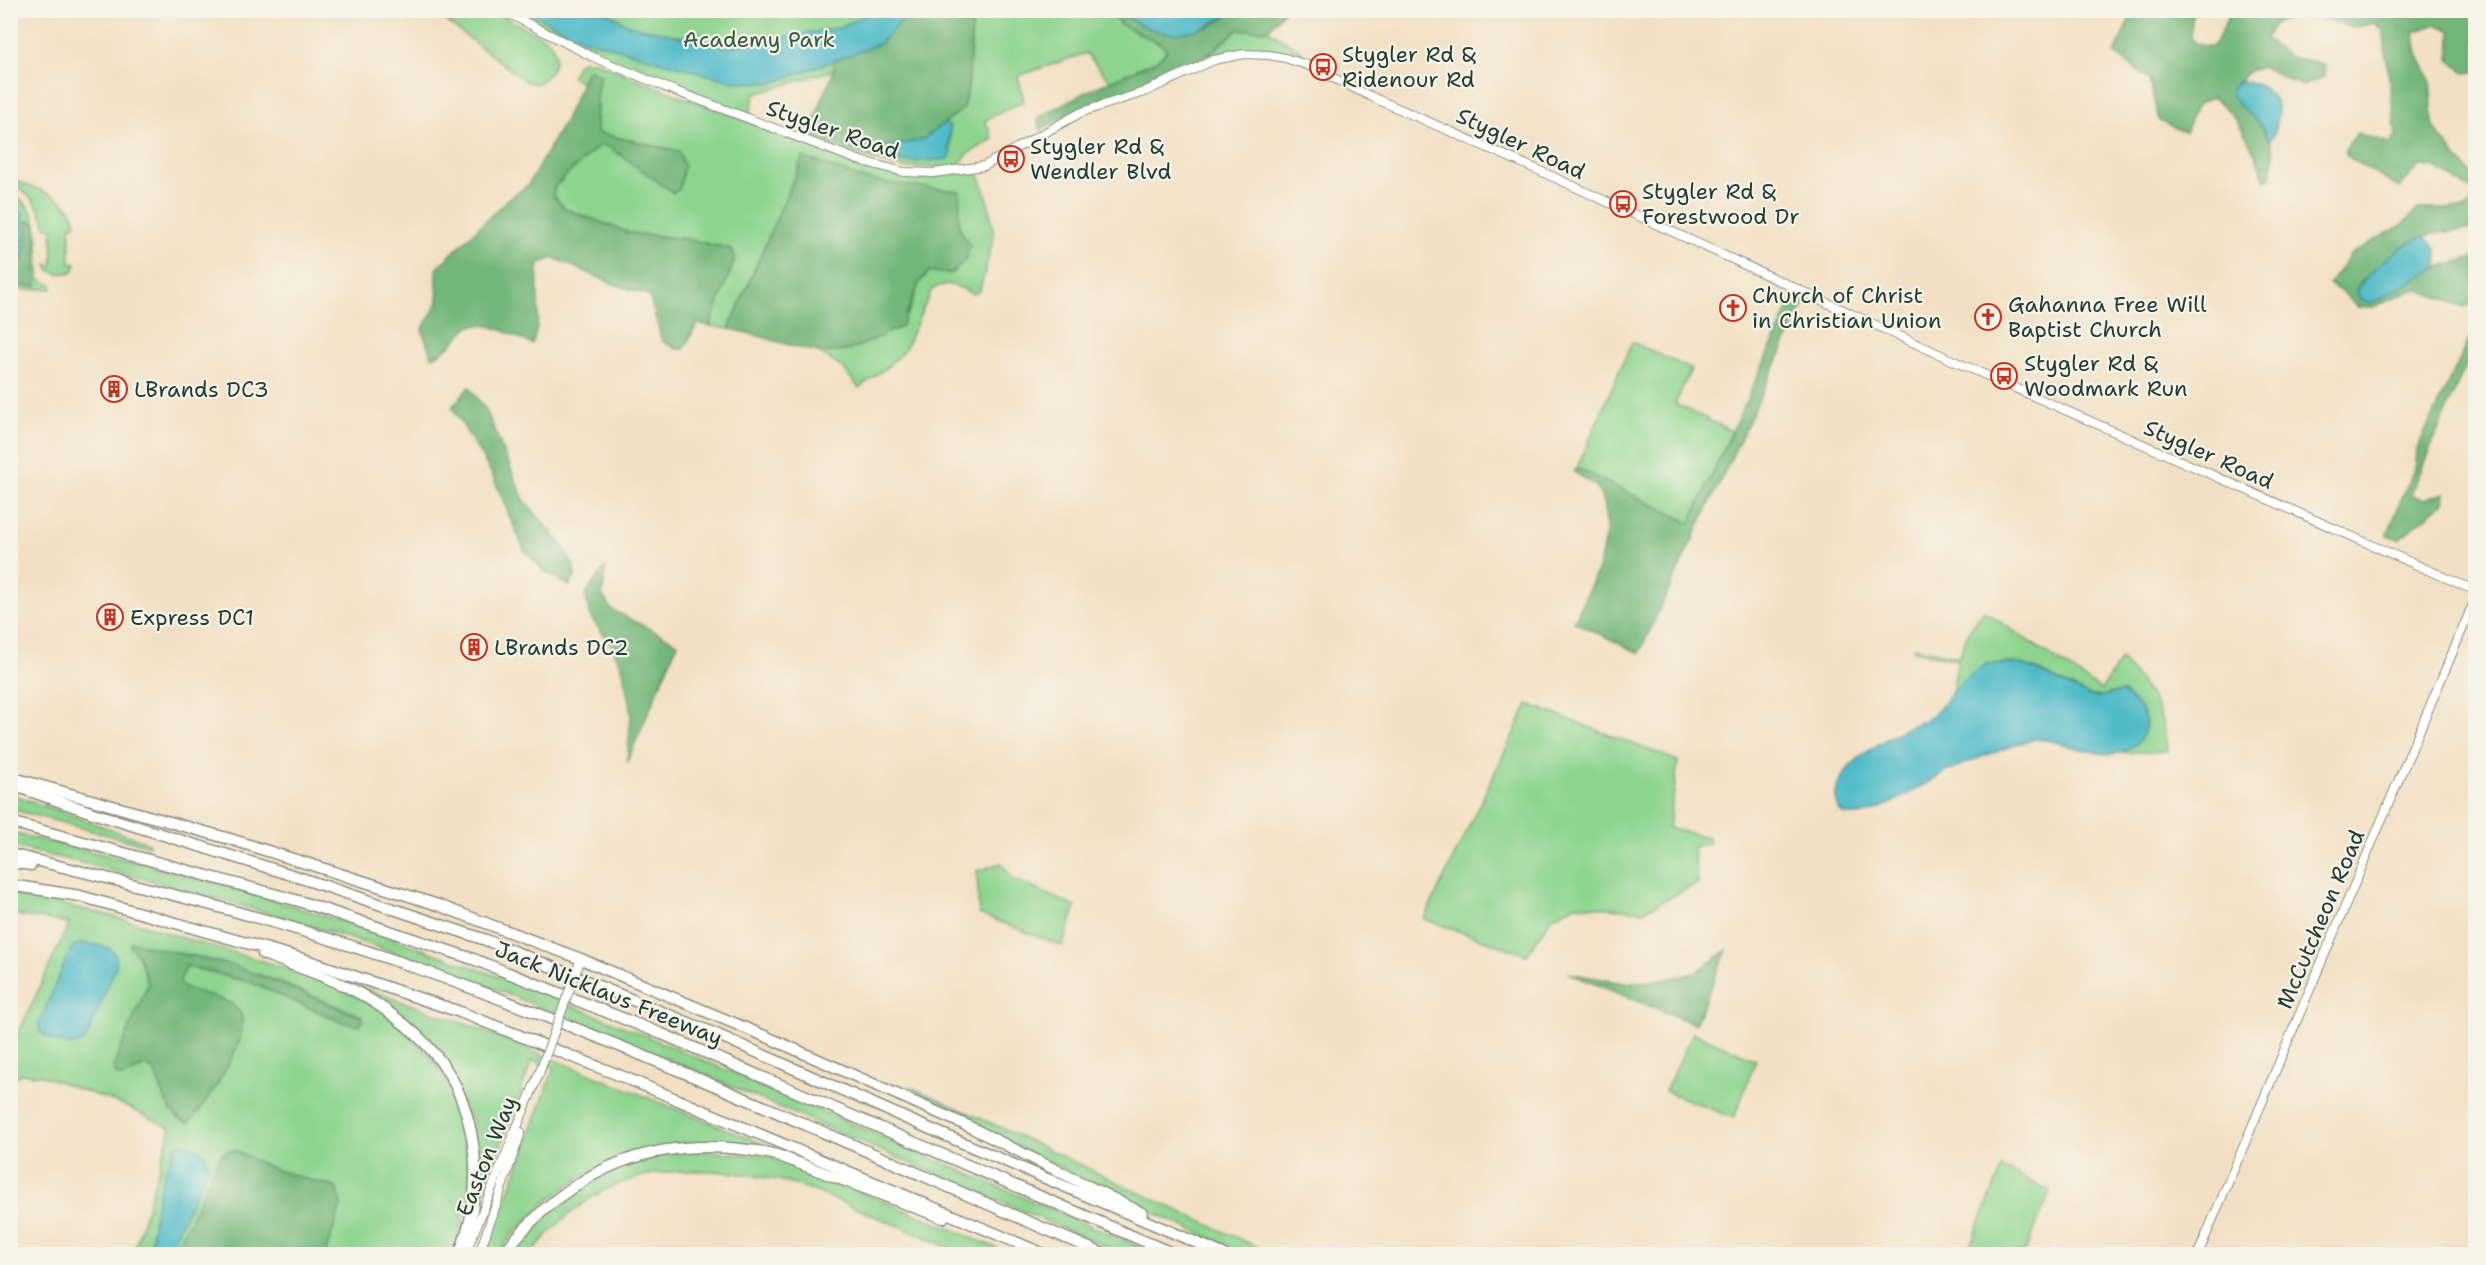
<svg xmlns="http://www.w3.org/2000/svg" width="2486" height="1265" viewBox="0 0 2486 1265" font-family="'Shantell Sans',sans-serif">
<style>
.green{fill:#8dd48e;stroke:#568861;stroke-width:1.5;fill-rule:evenodd}
.forest{fill:#72b679;stroke:#487a56;stroke-width:1.5}
.water{fill:#4dbac8;stroke:#367c7e;stroke-width:1.5}
.lines{fill:none;stroke-linecap:round;stroke-linejoin:round}
.secondary-casing{stroke:#898e7c;stroke-width:10}
.motorway-casing{stroke:#898e7c;stroke-width:13}
.secondary{stroke:#fff;stroke-width:8}
.motorway{stroke:#fff;stroke-width:10}
.secondary-bridge-casing{stroke:#898e7c;stroke-width:10;stroke-linecap:butt}
.secondary-bridge{stroke:#fff;stroke-width:8}
.labels{text-anchor:middle;stroke-width:4.5;stroke-linejoin:round;paint-order:stroke}
.park-label{font-size:22px;fill:#355b46;stroke:#f7f3e8}
.poi-label{font-size:22px;fill:#1f3d34;stroke:#f7f3e8;text-anchor:start}
.street-label{font-size:22px;fill:#1f3d34;stroke:#f7f3e8}
</style>
<rect width="100%" height="100%" fill="#f7f3e8"/>
<filter id="ink" filterUnits="userSpaceOnUse"><feTurbulence type="fractalNoise" baseFrequency=".0167" numOctaves="2"/><feDisplacementMap in="SourceGraphic" scale="12" xChannelSelector="R" yChannelSelector="G"/><feConvolveMatrix kernelMatrix="1 2 1 2 8 2 1 2 1" color-interpolation-filters="sRGB"/></filter>
<filter id="wash" filterUnits="userSpaceOnUse"><feTurbulence type="fractalNoise" baseFrequency=".008" numOctaves="4" result="noise"/><feDisplacementMap in="SourceGraphic" scale="24" xChannelSelector="R" yChannelSelector="G"/><feGaussianBlur stdDeviation="1.35" result="paint"/><feColorMatrix in="noise" values="0 0 0 0 0 0 0 0 0 0 0 0 0 0 0 0 0 1.4 0 .05"/><feComposite in="paint" operator="in"/></filter>
<g filter="url(#wash)">
<rect width="100%" height="100%" fill="#f3e0c4"/>
<g class="green">
<path d="M 433,11 L 493,11 L 548,40 C 563,57 553,73 537,84 L 527,82 Z"/>
<path d="M 513,11 L 526,11 L 581,38 L 734,82 L 773,83 L 833,60 L 834,70 L 755,94 L 749,116 L 612,62 Z"/>
<path d="M 552,11 L 891,11 L 771,69 Z"/>
<path d="M 973,11 L 1111,11 L 1120,24 L 1161,44 L 1167,49 L 1158,60 L 1110,81 L 1086,53 L 1018,76 L 1024,101 L 985,120 L 993,139 L 969,153 L 957,166 L 905,168 L 886,164 L 807,138 L 808,135 L 888,160 L 907,162 L 948,159 L 951,154 L 950,127 L 945,123 L 963,109 L 968,87 Z"/>
<path d="M 1238,30 L 1268,30 L 1303,52 L 1296,55 C 1260,46 1243,48 1207,55 Z"/>
<path d="M 583,61 L 594,61 L 656,87 L 889,174 L 906,176 L 972,172 L 979,175 L 988,200 L 994,235 L 980,290 L 974,294 C 958,287 946,278 931,291 L 905,349 L 887,367 L 859,388 L 842,367 L 816,351 L 845,351 L 908,314 L 919,283 L 929,272 L 952,273 L 970,246 L 959,227 L 891,184 L 864,179 L 803,157 L 729,329 L 710,326 L 735,259 L 688,239 L 630,233 L 565,209 L 553,195 L 555,186 L 600,144 L 609,147 L 630,141 L 598,133 C 593,123 597,119 597,109 C 597,94 594,83 588,69 L 582,82 L 571,77 L 578,64 Z"/>
<path d="M 11,179 C 35,190 72,194 76,225 L 70,226 L 70,263 L 76,264 L 73,272 L 58,274 L 49,270 L 47,264 L 53,266 L 52,228 L 46,228 C 42,207 29,193 11,184 Z"/>
<path d="M 10,192 C 48,214 35,244 40,280 L 52,285 L 52,289 L 11,290 Z"/>
<path d="M 1632,342 L 1691,369 L 1675,404 L 1732,431 L 1690,523 L 1577,468 Z"/>
<path d="M 1984,611 L 2101,690 L 2121,659 C 2150,693 2163,705 2167,751 L 2119,753 L 2133,746 L 2144,732 L 2115,692 L 2102,696 L 2090,696 L 2035,669 L 2013,663 L 1986,664 L 1952,691 L 1958,660 L 1913,650 L 1914,647 L 1959,657 L 1968,632 Z"/>
<path d="M 1528,704 L 1678,761 L 1669,828 L 1708,837 L 1709,843 L 1693,847 L 1698,883 L 1644,911 L 1576,905 L 1552,917 L 1527,955 L 1424,919 Z"/>
<path d="M 11,794 L 149,843 L 149,846 L 11,809 Z"/>
<path d="M 11,833 C 160,865 309,907 453,960 C 567,1001 678,1049 789,1097 C 911,1149 1033,1202 1156,1254 L 1123,1254 C 1006,1204 889,1154 772,1104 C 657,1054 542,1005 424,963 C 288,916 150,878 11,846 Z"/>
<path d="M 1001,863 L 1013,879 L 1076,907 L 1062,946 L 979,914 L 977,871 Z"/>
<path d="M 10,894 C 51,902 91,910 130,921 C 153,927 176,936 199,943 C 261,960 326,977 381,1010 C 391,1016 400,1027 409,1034 C 473,1093 482,1175 453,1254 L 325,1254 L 341,1206 L 338,1190 L 334,1187 L 273,1169 L 234,1150 L 178,1246 L 170,1254 L 133,1254 L 171,1128 L 121,1104 L 40,1075 L 21,1074 L 11,1080 L 11,1050 L 69,923 L 11,914 ZM 188,954 L 264,976 L 362,1016 L 363,1021 L 342,1022 L 252,983 L 187,966 L 179,982 L 185,988 L 232,1004 L 240,1041 L 229,1062 L 197,1114 L 171,1111 L 154,1070 L 145,1066 L 133,1071 L 113,1067 L 148,984 L 139,956 Z"/>
<path d="M 361,987 L 468,1025 L 771,1147 L 769,1150 C 657,1127 567,1164 497,1254 L 486,1254 L 554,1068 L 532,1060 L 481,1200 L 477,1199 L 473,1122 L 413,1025 L 391,1007 L 360,990 Z"/>
<path d="M 1693,1033 L 1756,1060 L 1734,1118 L 1665,1091 Z"/>
<path d="M 910,1087 C 1033,1140 1152,1201 1274,1254 L 1247,1254 L 1165,1218 L 908,1094 Z"/>
<path d="M 689,1150 L 766,1156 L 850,1187 L 1011,1254 C 997,1254 983,1256 970,1254 C 955,1253 937,1242 923,1236 C 883,1220 842,1202 801,1186 C 780,1179 757,1176 735,1173 C 645,1163 588,1183 531,1254 L 507,1254 L 567,1195 L 621,1166 L 654,1155 Z"/>
<path d="M 2002,1168 L 2051,1191 L 2024,1254 L 1967,1254 Z"/>
</g>
<g class="forest">
<path d="M 911,11 L 973,11 L 968,87 L 963,109 L 922,140 L 881,148 L 851,145 L 848,147 L 808,135 L 834,70 L 833,60 L 879,44 Z"/>
<path d="M 1111,11 L 1116,11 L 1138,24 L 1207,28 L 1236,11 L 1284,11 L 1268,30 L 1238,30 L 1207,55 L 1142,87 L 1075,110 L 1041,130 L 1038,122 L 1039,117 L 1088,91 L 1158,60 L 1167,50 L 1161,44 L 1120,24 Z"/>
<path d="M 2133,11 L 2195,11 L 2193,13 L 2190,37 L 2196,44 L 2212,47 L 2221,33 L 2228,16 L 2222,11 L 2475,11 L 2475,72 L 2464,73 L 2450,60 L 2451,31 L 2436,24 L 2414,32 L 2418,54 L 2430,79 L 2433,124 L 2440,137 L 2467,170 L 2475,175 L 2475,198 L 2474,191 L 2434,167 L 2419,166 L 2399,188 L 2347,156 L 2345,149 L 2357,133 L 2390,143 L 2396,136 L 2383,30 L 2374,23 L 2351,28 L 2311,14 L 2275,22 L 2265,39 L 2290,57 L 2325,64 L 2324,77 L 2302,86 L 2263,67 L 2249,71 L 2231,89 C 2234,111 2262,116 2267,138 L 2270,139 L 2274,154 L 2271,177 L 2265,181 C 2255,152 2240,114 2212,97 L 2196,106 L 2185,132 L 2159,121 L 2149,80 L 2115,53 Z"/>
<path d="M 588,69 L 601,75 C 596,86 593,123 598,133 L 679,151 L 684,166 L 679,190 L 673,193 L 609,147 L 600,145 L 555,186 L 553,195 L 565,209 L 630,233 L 688,239 L 731,249 L 735,259 L 710,326 L 697,324 L 684,349 L 676,349 L 662,341 L 650,298 L 645,294 L 614,284 L 554,258 L 539,263 C 534,292 544,315 532,344 C 516,337 479,315 465,330 C 453,342 449,350 432,357 L 422,330 L 438,302 L 436,269 L 508,199 L 528,185 L 565,120 Z"/>
<path d="M 803,157 L 864,179 L 891,184 L 960,191 L 959,227 L 970,246 L 966,259 L 952,273 L 928,272 L 919,283 L 901,327 C 883,334 863,347 844,351 C 810,358 764,334 729,329 Z"/>
<path d="M 2475,201 L 2475,228 C 2460,232 2444,231 2429,235 C 2402,241 2381,265 2360,283 L 2357,292 L 2378,300 L 2438,267 L 2475,257 L 2475,303 L 2464,307 L 2416,289 L 2373,307 L 2357,307 L 2345,294 L 2329,284 L 2352,253 L 2402,225 L 2418,209 L 2463,209 Z"/>
<path d="M 27,220 L 35,223 C 38,244 35,265 37,286 L 11,286 L 11,269 L 17,269 C 28,254 28,238 27,220 Z"/>
<path d="M 1795,295 L 1806,300 L 1639,653 L 1574,622 L 1599,567 L 1606,532 L 1605,505 L 1596,486 L 1574,472 L 1577,468 L 1690,523 Z"/>
<path d="M 2475,327 L 2475,343 L 2411,494 L 2424,500 L 2445,493 L 2444,502 L 2399,539 L 2387,535 L 2416,464 L 2417,449 Z"/>
<path d="M 469,387 L 486,410 L 524,500 L 562,545 L 573,564 L 575,576 L 569,586 L 545,572 L 524,550 L 492,474 L 452,407 Z"/>
<path d="M 606,566 L 602,595 L 612,610 L 678,643 L 627,762 L 631,714 L 623,670 L 611,644 L 591,618 L 585,595 Z"/>
<path d="M 131,942 L 235,966 L 362,1017 L 363,1021 L 359,1026 L 342,1022 L 252,983 L 187,966 L 179,982 L 185,988 C 198,992 233,1000 240,1012 C 253,1037 206,1104 189,1123 C 167,1118 162,1089 154,1070 L 145,1066 L 124,1077 L 116,1075 L 113,1067 L 148,984 L 139,957 L 130,947 Z"/>
<path d="M 1727,950 L 1695,1024 L 1568,973 L 1624,983 L 1657,981 L 1695,973 Z"/>
<path d="M 234,1150 L 273,1169 L 334,1187 L 338,1190 L 341,1206 L 325,1254 L 170,1254 L 178,1245 L 222,1153 Z"/>
</g>
<g class="water">
<path d="M 526,11 L 605,11 L 628,25 L 728,47 L 842,27 L 873,11 L 911,11 L 879,44 L 773,83 L 734,82 L 659,61 L 581,38 Z"/>
<path d="M 1116,11 L 1236,11 C 1186,40 1166,42 1116,11 Z"/>
<path d="M 2241,81 C 2263,82 2282,98 2277,122 C 2276,129 2275,135 2270,139 L 2267,138 C 2266,133 2265,128 2261,124 C 2252,114 2214,92 2241,81 Z"/>
<path d="M 945,123 L 950,127 L 949,146 L 951,154 L 948,159 C 915,164 878,162 848,147 L 851,145 L 881,148 L 922,140 Z"/>
<path d="M 11,201 L 23,215 L 24,253 L 18,264 L 11,266 L 11,252 L 18,235 L 16,228 L 11,220 Z"/>
<path d="M 2424,236 L 2437,249 L 2438,267 L 2378,300 L 2366,303 L 2360,300 L 2357,292 C 2363,275 2406,241 2424,236 Z"/>
<path d="M 1986,664 L 2022,664 L 2090,696 L 2096,697 L 2121,692 C 2129,697 2139,704 2143,714 C 2147,721 2146,730 2142,736 C 2117,775 2066,737 2034,739 C 2003,749 1969,760 1940,775 C 1925,783 1846,839 1837,804 C 1828,770 1882,741 1906,728 C 1914,724 1923,722 1930,717 C 1939,711 1945,701 1951,693 C 1960,682 1974,672 1986,664 Z"/>
<path d="M 82,943 C 98,946 120,944 116,966 L 86,1039 C 71,1052 54,1042 40,1032 L 39,1023 L 69,952 L 73,946 Z"/>
<path d="M 182,1143 C 196,1146 207,1152 208,1167 L 172,1244 C 163,1249 159,1250 151,1246 C 154,1210 160,1177 176,1145 Z"/>
</g>
</g>
<g filter="url(#ink)">
<g class="lines">
<defs>
<g id="secondary">
<path d="M 502,10 L 593,57 L 665,87 L 858,160 L 904,172 L 934,173 L 984,166 L 1082,112 L 1144,92 L 1214,60 L 1244,54 L 1269,55 L 1285,58 L 1307,65 L 1372,97 L 1538,170 L 1956,362 L 2476,591"/>
<path d="M 465,1254 L 540,1071"/>
<path d="M 479,1254 L 521,1132"/>
<path d="M 2198,1254 L 2476,597"/>
</g>
<g id="motorway">
<path d="M 10,777 L 230,839 L 438,905 L 581,959 L 767,1037 L 966,1125 L 1142,1213"/>
<path d="M 10,784 L 93,813 L 295,876 L 486,940 L 718,1035 L 921,1125 L 1223,1254"/>
<path d="M 10,822 L 299,901 L 473,959 L 662,1034 L 1174,1254"/>
<path d="M 10,854 C 149,888 288,922 422,970 C 653,1053 877,1157 1103,1254"/>
<path d="M 10,862 L 31,865"/>
<path d="M 10,885 L 80,896 L 303,959 L 460,1012 L 626,1078 L 1044,1254"/>
<path d="M 263,954 C 297,967 333,978 364,996 C 391,1012 422,1036 441,1062 C 471,1102 481,1162 472,1210 C 470,1225 464,1240 460,1254"/>
<path d="M 503,1254 C 574,1163 663,1130 777,1155 L 943,1218"/>
</g>
</defs>
<use href="#secondary" class="secondary-casing"/>
<use href="#motorway" class="motorway-casing"/>
<use href="#secondary" class="secondary"/>
<use href="#motorway" class="motorway"/>
<defs>
<path id="secondary-bridge" d="M 540,1071 L 579,964"/>
</defs>
<use href="#secondary-bridge" class="secondary-bridge-casing"/>
<use href="#secondary-bridge" class="secondary-bridge"/>
</g>
</g>
<defs>
<symbol id="bus-ring" viewBox="-11 -11 22 22"><circle r="9.5" fill="#f7f3e8" stroke="#c8321e" stroke-width="1.5"/><path d="M-5-6H5V4H4V6H2V4H-2V6H-4V4H-5ZM-3.5-4V0h7V-4ZM-3.5 1.2v1.5H-2V1.2ZM2 1.2v1.5H3.5V1.2Z" fill="#c8321e"/></symbol>
<symbol id="church-ring" viewBox="-11 -11 22 22"><circle r="9.5" fill="#f7f3e8" stroke="#c8321e" stroke-width="1.5"/><path d="M-1.2-6h2.4v3.5h3.3v2.4h-3.3V6h-2.4V-.1h-3.3v-2.4h3.3Z" fill="#c8321e"/></symbol>
<symbol id="building-ring" viewBox="-11 -11 22 22"><circle r="9.5" fill="#f7f3e8" stroke="#c8321e" stroke-width="1.5"/><path d="M-4-6H4V6H1V3H-1V6H-4ZM-2.5-4.3h1.7v1.8h-1.7ZM.8-4.3h1.7v1.8H.8ZM-2.5-1h1.7V.8h-1.7ZM.8-1h1.7V.8H.8Z" fill="#c8321e"/></symbol>
</defs>
<g fill-rule="evenodd">
<use href="#bus-ring" x="1308" y="52" width="30" height="30"/>
<use href="#bus-ring" x="996" y="144" width="30" height="30"/>
<use href="#bus-ring" x="1608" y="189" width="30" height="30"/>
<use href="#church-ring" x="1718" y="293" width="30" height="30"/>
<use href="#church-ring" x="1973" y="302" width="30" height="30"/>
<use href="#bus-ring" x="1989" y="361" width="30" height="30"/>
<use href="#building-ring" x="99" y="374" width="30" height="30"/>
<use href="#building-ring" x="95" y="602" width="30" height="30"/>
<use href="#building-ring" x="459" y="632" width="30" height="30"/>
</g>
<g class="labels">
<g class="park-label">
<text x="759" y="47">Academy Park</text>
</g>
<g class="poi-label">
<text x="1342" y="62">Stygler Rd &amp;<tspan x="1342" dy="25">Ridenour Rd</tspan></text>
<text x="1030" y="154">Stygler Rd &amp;<tspan x="1030" dy="25">Wendler Blvd</tspan></text>
<text x="1642" y="199">Stygler Rd &amp;<tspan x="1642" dy="25">Forestwood Dr</tspan></text>
<text x="1752" y="303">Church of Christ<tspan x="1752" dy="25">in Christian Union</tspan></text>
<text x="2008" y="312">Gahanna Free Will<tspan x="2008" dy="25">Baptist Church</tspan></text>
<text x="2024" y="371">Stygler Rd &amp;<tspan x="2024" dy="25">Woodmark Run</tspan></text>
<text x="134" y="397">LBrands DC3</text>
<text x="130" y="625">Express DC1</text>
<text x="494" y="655">LBrands DC2</text>
</g>
<g class="street-label">
<text transform="translate(833 129) rotate(19)" y="8">Stygler Road</text>
<text transform="translate(1521 143) rotate(25)" y="8">Stygler Road</text>
<text transform="translate(2209 454) rotate(24)" y="8">Stygler Road</text>
<text transform="translate(2320 919) rotate(-67)" y="8">McCutcheon Road</text>
<text transform="translate(609 993) rotate(22)" y="8">Jack Nicklaus Freeway</text>
<text transform="translate(486 1156) rotate(-68)" y="8">Easton Way</text>
</g>
</g>
<rect width="2486" height="1265" fill="none" stroke="#f7f3e8" stroke-width="36"/>
</svg>
